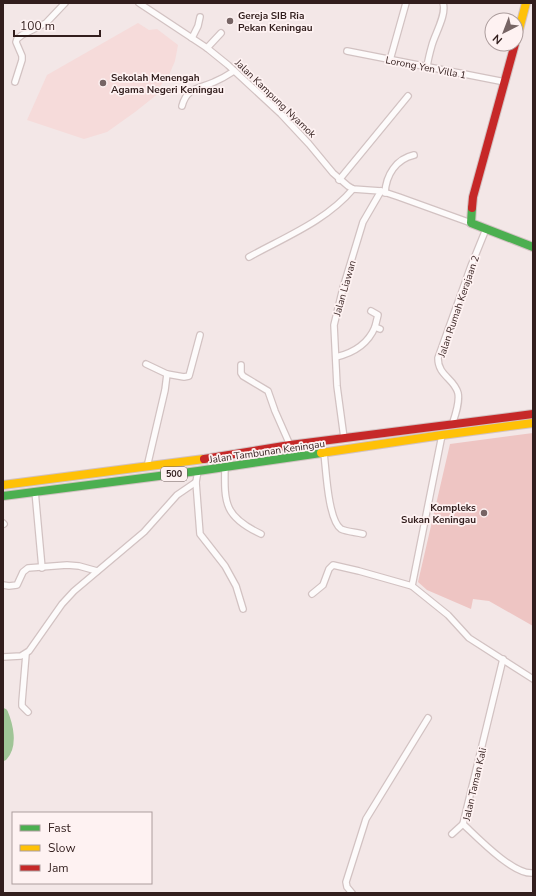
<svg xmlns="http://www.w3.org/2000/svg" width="536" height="896" viewBox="0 0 536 896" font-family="'Nunito Sans',sans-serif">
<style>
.built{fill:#f6dbda}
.green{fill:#eec5c3}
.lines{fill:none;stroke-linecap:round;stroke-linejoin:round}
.river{stroke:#a0c597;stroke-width:10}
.street-casing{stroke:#d2c2c2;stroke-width:8}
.fast-casing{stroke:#d2c2c2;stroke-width:10}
.slow-casing{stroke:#d2c2c2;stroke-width:10}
.jam-casing{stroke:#d2c2c2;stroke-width:10}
.street{stroke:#fdfbfb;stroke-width:5.5}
.fast{stroke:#4caf50;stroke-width:8}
.slow{stroke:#ffc107;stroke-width:8}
.jam{stroke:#c62828;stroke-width:8}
.poi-dot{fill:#766464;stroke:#fef2f2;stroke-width:1.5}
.labels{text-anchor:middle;stroke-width:3.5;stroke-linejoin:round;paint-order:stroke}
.shield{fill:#fef2f2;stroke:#6f5e5d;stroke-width:1}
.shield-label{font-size:9px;font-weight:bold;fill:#321e1d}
.poi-label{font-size:10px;font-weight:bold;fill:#321e1d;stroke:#fef2f2;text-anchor:start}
.street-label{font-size:10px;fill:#321e1d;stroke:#fef2f2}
</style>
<rect width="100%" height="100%" fill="#f3e7e7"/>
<path class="built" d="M 138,23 L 149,30 L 157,29 L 178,45 L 175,61 L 169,75 L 157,90 L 159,93 L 135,112 L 107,132 L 84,139 L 27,120 L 47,75 Z"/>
<path class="green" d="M 533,433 L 533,626 L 489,601 L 473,599 L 471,609 L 427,590 L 418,582 L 450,444 Z"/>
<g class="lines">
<path class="river" d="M 3,713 C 8,725 13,745 3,756"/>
<defs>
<g id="street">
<path d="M 139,3 L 207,48 L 228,65 L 281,114 L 309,144 L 333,173 L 348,186 L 353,189 L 381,191 L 399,197 L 471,223"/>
<path d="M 192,38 L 198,26 L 200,17"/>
<path d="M 207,48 L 221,33"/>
<path d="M 347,51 L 505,82"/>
<path d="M 390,60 L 406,3"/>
<path d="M 427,67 C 428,60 430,52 432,45 C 435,34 447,14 443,3"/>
<path d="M 15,82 L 22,60 L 22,56 L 16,42 L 17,39 L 22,35 L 46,23 L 65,3"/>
<path d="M 182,106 C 187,87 199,89 214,82 C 221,79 228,75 234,71"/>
<path d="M 339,180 L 408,96"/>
<path d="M 385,193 C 386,175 396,159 414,155"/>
<path d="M 249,257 C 285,237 326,221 353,189"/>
<path d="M 371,311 L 378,315 L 375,327"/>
<path d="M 336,357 C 353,353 368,344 375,327 L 380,329"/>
<path d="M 146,364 L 167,374 L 165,390 L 147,467"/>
<path d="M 241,365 L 241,373 L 243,376 L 268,391 L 275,411 L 290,445"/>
<path d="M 167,374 L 184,377 L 189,376 L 200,335"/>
<path d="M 452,425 C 455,416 460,403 458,393 C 454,378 438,376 438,358 L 471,266 L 486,229"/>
<path d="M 442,435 L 412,586 L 448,615 L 469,638 L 533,679"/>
<path d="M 344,438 L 337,386 L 334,325 L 343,288 L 363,222 L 381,191"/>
<path d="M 324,453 C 326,469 328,520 341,529 C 347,532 356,532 363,534"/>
<path d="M 225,467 C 224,504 225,517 261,534"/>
<path d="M 196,482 L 200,534 L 225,566 L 236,586 L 243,609"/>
<path d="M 35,491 L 42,568"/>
<path d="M 3,523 L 4,524"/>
<path d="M 3,585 L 9,586 L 17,585 L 23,572 L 28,568 L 67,565 L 79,566 L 97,571"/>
<path d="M 312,594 L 323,585 L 329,569 L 333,565 L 359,571 L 412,586"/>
<path d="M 26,654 L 22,702 L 22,706 L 28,712"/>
<path d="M 3,657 L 21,656 L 29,651 L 62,604 L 74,591 L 144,532 L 177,495 L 196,482 L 198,471"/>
<path d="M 503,659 L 463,824 C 477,837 513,875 533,873"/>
<path d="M 452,834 L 463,824"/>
<path d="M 352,893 L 347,887 L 346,882 L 366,819 L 428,718"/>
</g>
<g id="fast">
<path d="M 472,208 L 471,223 L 533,247"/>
<path d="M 3,496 L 198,471 L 321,453"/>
</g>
<g id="slow">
<path d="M 516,41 L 526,3"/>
<path d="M 321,453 L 442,435 L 533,423"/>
<path d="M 3,485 L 204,459"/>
</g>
<g id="jam">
<path d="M 472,208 L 473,197 L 515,44"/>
<path d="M 204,459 L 290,445 L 533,414"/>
</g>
</defs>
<use href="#street" class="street-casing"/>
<use href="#fast" class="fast-casing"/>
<use href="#slow" class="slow-casing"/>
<use href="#jam" class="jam-casing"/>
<use href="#street" class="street"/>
<use href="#fast" class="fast"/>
<use href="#slow" class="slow"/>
<use href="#jam" class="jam"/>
</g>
<g class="poi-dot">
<circle cx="230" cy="21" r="4"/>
<circle cx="103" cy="83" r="4"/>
<circle cx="484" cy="513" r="4"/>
</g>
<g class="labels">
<rect class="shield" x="161" y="467" width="26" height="14" rx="3"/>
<g class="shield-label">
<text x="174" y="477">500</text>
</g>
<g class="poi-label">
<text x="238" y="19">Gereja SIB Ria<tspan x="238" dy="12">Pekan Keningau</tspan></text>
<text x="111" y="81">Sekolah Menengah<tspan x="111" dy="12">Agama Negeri Keningau</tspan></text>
<text x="476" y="511" text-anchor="end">Kompleks<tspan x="476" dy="12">Sukan Keningau</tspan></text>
</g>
<g class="street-label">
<text transform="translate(426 67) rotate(11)" y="4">Lorong Yen Villa 1</text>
<text transform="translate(276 98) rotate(44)" y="4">Jalan Kampung Nyamok</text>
<text transform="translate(344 288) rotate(-74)" y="4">Jalan Liawan</text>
<text transform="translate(458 306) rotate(-71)" y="4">Jalan Rumah Kerajaan 2</text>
<text transform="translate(267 451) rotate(-8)" y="4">Jalan Tambunan Keningau</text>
<text transform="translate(474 784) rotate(-77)" y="4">Jalan Taman Kali</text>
</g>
</g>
<rect width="536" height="896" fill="none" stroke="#321e1d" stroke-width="8"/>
<rect x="12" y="812" width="140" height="72" fill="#fef2f2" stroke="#ac9d9d"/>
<rect x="20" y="825" width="20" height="6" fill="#4caf50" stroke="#ac9d9d"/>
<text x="48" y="832" font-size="12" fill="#321e1d">Fast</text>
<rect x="20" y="845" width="20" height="6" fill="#ffc107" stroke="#ac9d9d"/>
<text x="48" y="852" font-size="12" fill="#321e1d">Slow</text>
<rect x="20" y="865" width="20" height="6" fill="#c62828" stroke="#ac9d9d"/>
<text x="48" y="872" font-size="12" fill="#321e1d">Jam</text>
<g transform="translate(504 32) rotate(222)"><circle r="19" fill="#fef2f2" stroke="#ac9d9d"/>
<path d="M0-3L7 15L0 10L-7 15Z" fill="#766464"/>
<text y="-6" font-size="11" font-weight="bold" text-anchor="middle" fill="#321e1d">N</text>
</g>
<path d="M14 30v6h86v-6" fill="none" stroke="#321e1d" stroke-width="2"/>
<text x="20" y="30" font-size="12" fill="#321e1d" stroke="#fef2f2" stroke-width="3" paint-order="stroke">100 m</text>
</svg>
